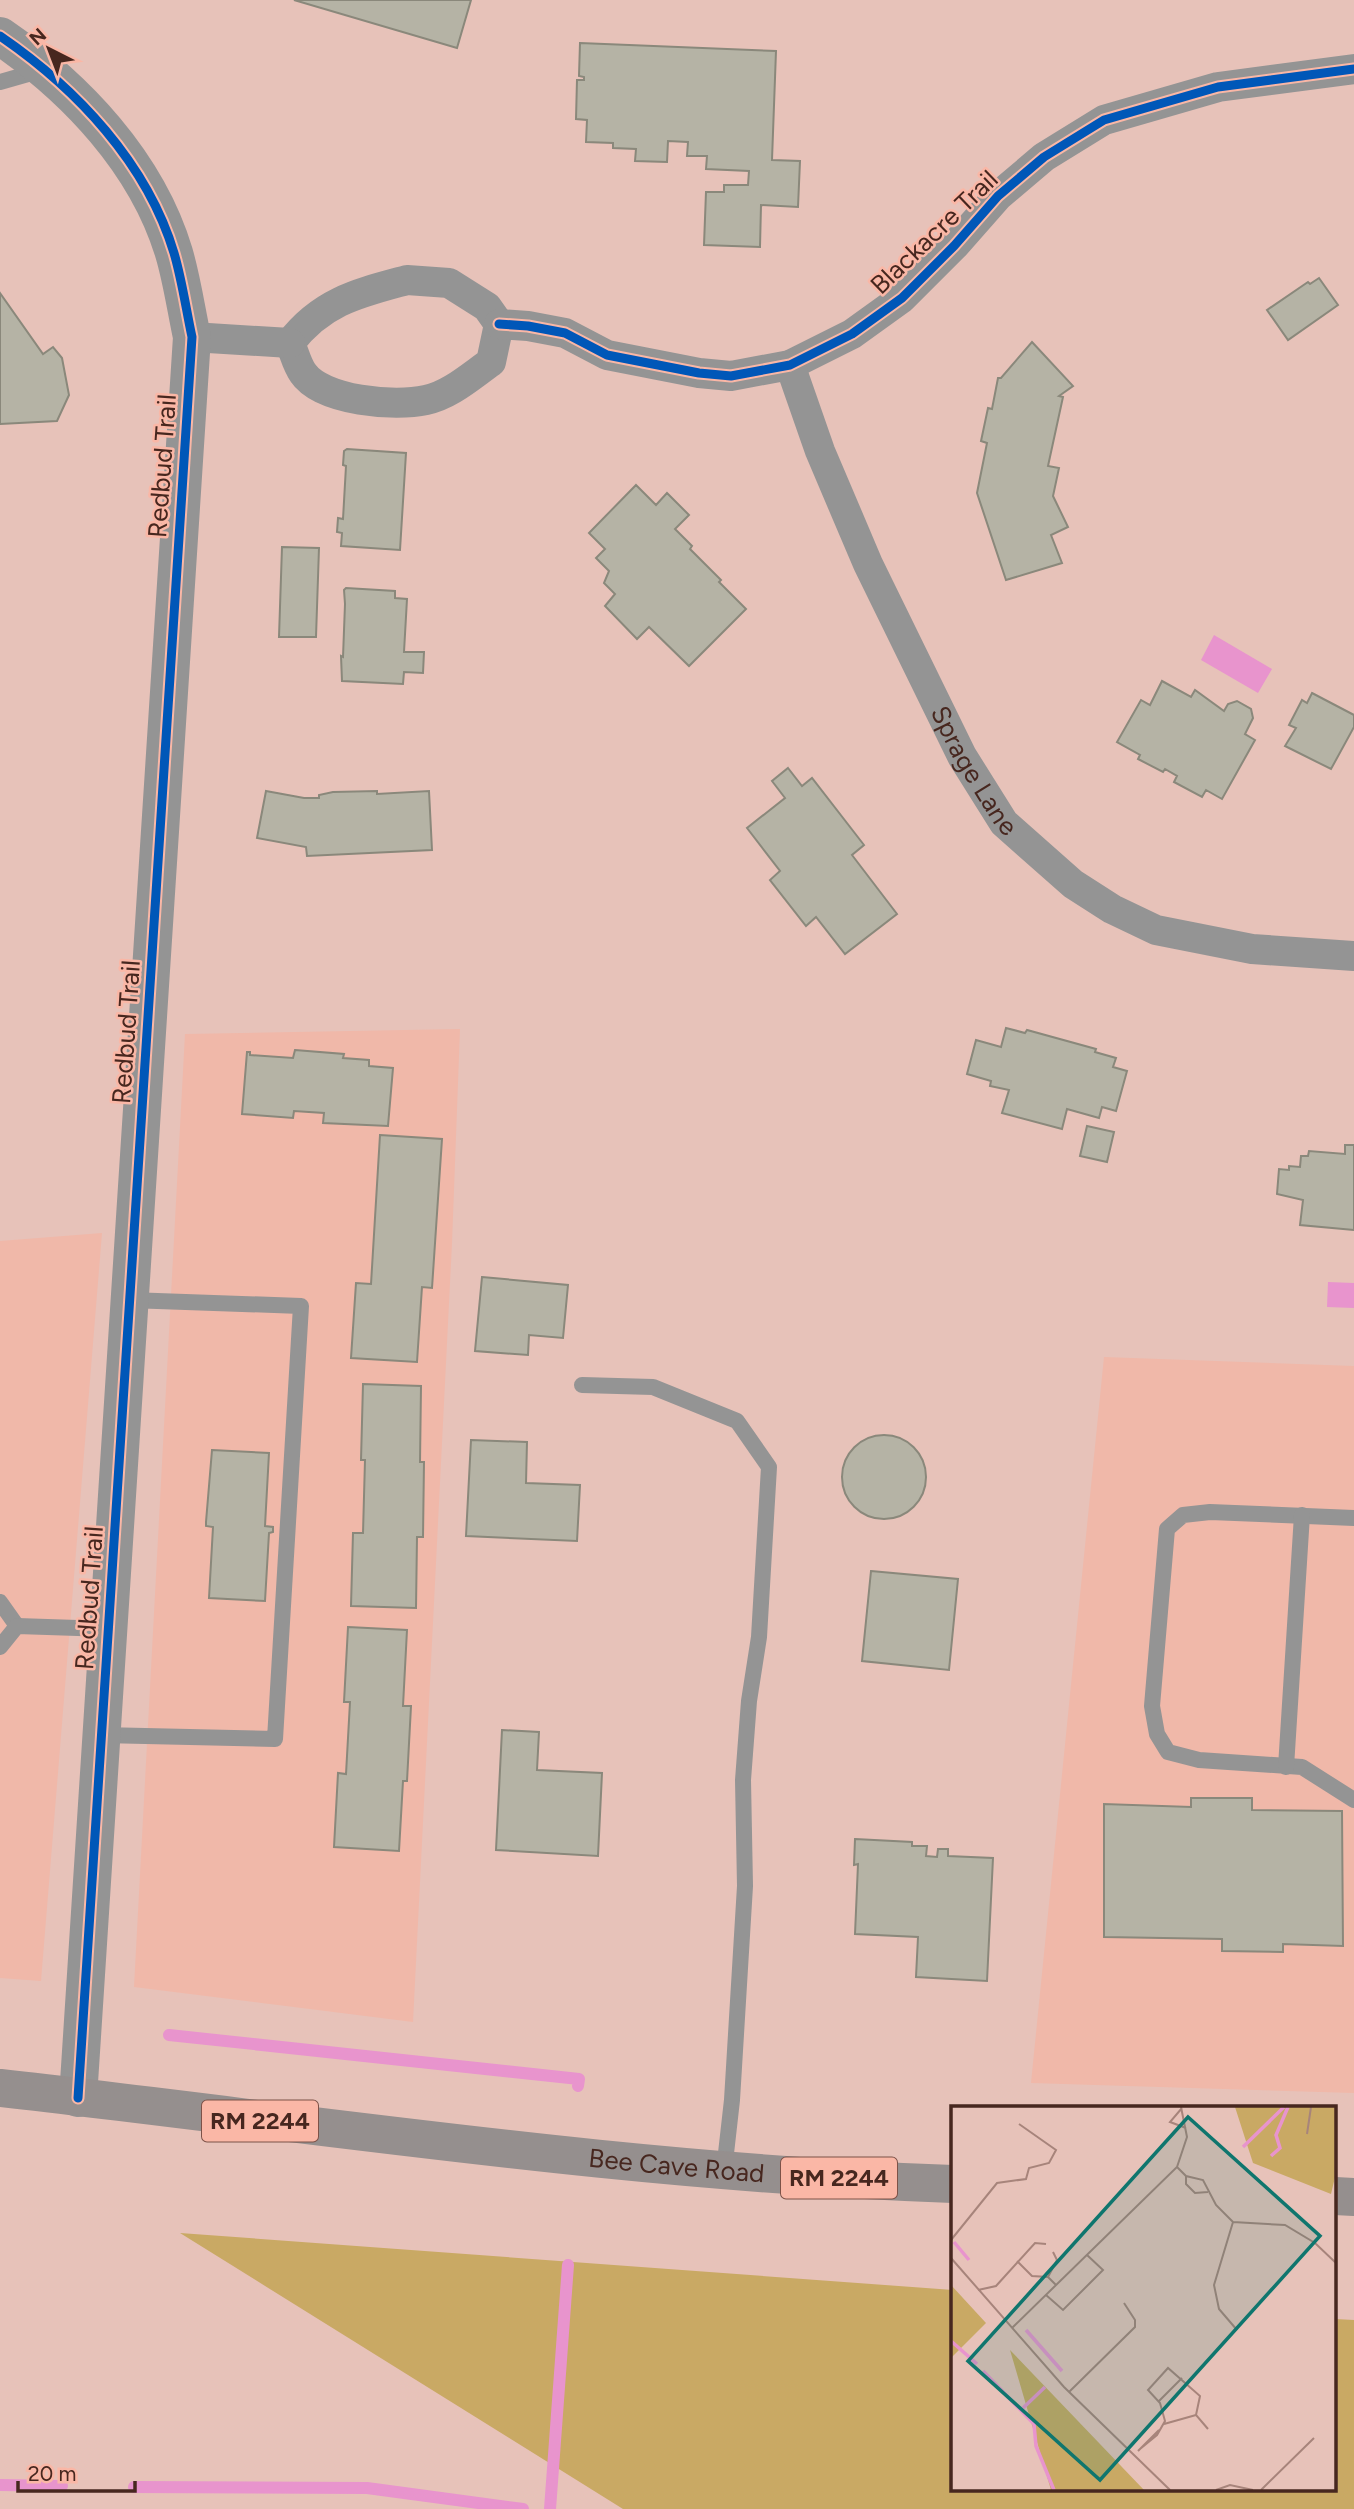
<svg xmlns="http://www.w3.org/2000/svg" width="1354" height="2509" viewBox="0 0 1354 2509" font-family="Figtree,sans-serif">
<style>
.built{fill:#f0b8a9}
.forest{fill:#c9a964}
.water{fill:#e894cd}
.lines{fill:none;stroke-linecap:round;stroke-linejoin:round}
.stream{stroke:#e894cd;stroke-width:12}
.building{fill:#b5b3a5;stroke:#8a887b;stroke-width:2}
.service{stroke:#949494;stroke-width:16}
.minor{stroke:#949494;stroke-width:30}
.tertiary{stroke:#949494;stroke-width:38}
.primary{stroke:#958f8e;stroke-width:38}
.cycleway-casing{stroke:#fab7a6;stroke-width:13}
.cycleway{stroke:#0057b8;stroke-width:9}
.labels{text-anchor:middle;stroke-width:5;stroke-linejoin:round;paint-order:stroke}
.shield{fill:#fab7a6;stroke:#7d5248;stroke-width:2}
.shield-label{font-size:24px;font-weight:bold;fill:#47271f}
.street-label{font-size:26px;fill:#47271f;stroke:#fab7a6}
.inset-river{fill:none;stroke:#e894cd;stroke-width:3.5}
.inset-road{fill:none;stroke:#a7847b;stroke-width:2}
.view{fill:#0f766e;fill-opacity:0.15;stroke:#0f766e;stroke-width:3.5}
.inset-edge{fill:none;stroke:#47271f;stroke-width:3.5}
</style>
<rect width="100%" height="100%" fill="#e7c2b9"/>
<g class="built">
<path d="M 460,1029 L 452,1243 L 413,2022 L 134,1987 L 185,1034 Z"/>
<path d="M 102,1233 L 41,1981 L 0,1978 L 0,1241 Z"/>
<path d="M 1104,1357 L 1354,1366 L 1354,2093 L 1031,2083 Z"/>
</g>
<path class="forest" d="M 180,2233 L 953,2290 L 953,2490 L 1335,2490 L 1335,2319 L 1354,2320 L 1354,2509 L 623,2509 Z"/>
<g class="water">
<path d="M 1214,635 L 1272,669 L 1258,693 L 1201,660 Z"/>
<path d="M 1328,1282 L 1354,1283 L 1354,1308 L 1327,1307 Z"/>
</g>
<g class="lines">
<g class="stream">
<path d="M 169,2035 L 579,2079 L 578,2086"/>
<path d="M 0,2485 L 62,2486"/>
<path d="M 134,2487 L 367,2488 L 523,2509"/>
<path d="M 550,2509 L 568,2265"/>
</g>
</g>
<g class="building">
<path d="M 294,0 L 471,0 L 457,48 Z"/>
<path d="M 580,43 L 776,51 L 772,160 L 800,161 L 798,207 L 761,205 L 760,247 L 704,245 L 706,192 L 724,192 L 724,185 L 748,185 L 749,171 L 706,169 L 707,156 L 687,156 L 688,142 L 668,141 L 667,162 L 635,161 L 636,149 L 613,148 L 613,143 L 586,142 L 587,120 L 576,119 L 577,80 L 584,80 L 584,77 L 579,76 Z"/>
<path d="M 1319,278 L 1338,305 L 1288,340 L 1267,310 L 1308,282 L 1310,284 Z"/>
<path d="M 0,293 L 43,354 L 53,347 L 62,358 L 69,395 L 57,421 L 0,424 Z"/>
<path d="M 1032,342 L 1073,386 L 1059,396 L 1063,397 L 1048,466 L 1059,468 L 1053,496 L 1068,527 L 1051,535 L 1062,563 L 1006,580 L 977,493 L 987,443 L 981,441 L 988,408 L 992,409 L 998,378 L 1001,378 Z"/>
<path d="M 347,449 L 406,453 L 400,550 L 341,546 L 342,533 L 337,532 L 338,518 L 343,519 L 346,466 L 343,465 L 344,451 Z"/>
<path d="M 636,485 L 656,505 L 667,493 L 689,515 L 675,529 L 692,546 L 690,549 L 721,580 L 719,582 L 746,609 L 689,666 L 649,627 L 637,639 L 605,606 L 615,594 L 604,583 L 609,571 L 596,558 L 605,549 L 589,533 Z"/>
<path d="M 282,547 L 319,548 L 316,637 L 279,637 Z"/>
<path d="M 346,588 L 395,591 L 395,598 L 407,599 L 404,652 L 424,652 L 423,673 L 404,672 L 403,684 L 342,681 L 341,656 L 343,657 L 345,604 L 344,590 Z"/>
<path d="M 1162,681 L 1191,697 L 1195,690 L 1224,711 L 1228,704 L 1237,701 L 1251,709 L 1253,718 L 1245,734 L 1255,740 L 1222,799 L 1206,790 L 1202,797 L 1174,782 L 1177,776 L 1165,769 L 1163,772 L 1138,759 L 1140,755 L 1117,742 L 1141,700 L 1150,705 Z"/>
<path d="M 1312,693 L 1354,715 L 1354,727 L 1331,769 L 1285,746 L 1296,728 L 1289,725 L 1302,700 L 1307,703 Z"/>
<path d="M 788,768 L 802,786 L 812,778 L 864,845 L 852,855 L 897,914 L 845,954 L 816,917 L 806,926 L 770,880 L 780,871 L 747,828 L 785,798 L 772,781 Z"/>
<path d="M 266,791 L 304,798 L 319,798 L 319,795 L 333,792 L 377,791 L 377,794 L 429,791 L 432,850 L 307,856 L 306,847 L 257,838 Z"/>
<path d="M 1006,1028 L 1025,1033 L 1027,1030 L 1096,1049 L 1095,1052 L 1116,1058 L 1113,1067 L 1127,1071 L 1116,1111 L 1102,1107 L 1099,1118 L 1067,1109 L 1062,1129 L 1002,1113 L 1009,1090 L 990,1086 L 991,1081 L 967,1074 L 976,1040 L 1001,1047 Z"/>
<path d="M 295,1050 L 344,1054 L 343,1058 L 369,1060 L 369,1066 L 393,1068 L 388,1126 L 323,1123 L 324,1113 L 294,1111 L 293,1118 L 242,1114 L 247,1052 L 250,1052 L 250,1055 L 293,1058 Z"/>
<path d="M 1087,1126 L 1114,1132 L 1107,1162 L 1080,1156 Z"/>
<path d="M 380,1135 L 442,1139 L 432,1288 L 422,1287 L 417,1362 L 351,1358 L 356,1283 L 371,1284 Z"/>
<path d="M 1345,1145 L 1354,1145 L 1354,1230 L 1300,1225 L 1303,1200 L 1277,1194 L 1279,1169 L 1289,1170 L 1289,1166 L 1300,1167 L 1301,1156 L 1308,1156 L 1309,1151 L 1345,1154 Z"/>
<path d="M 482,1277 L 568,1285 L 563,1338 L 529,1335 L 528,1355 L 475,1351 Z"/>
<path d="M 363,1384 L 421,1386 L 420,1462 L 424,1462 L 423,1537 L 417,1537 L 416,1608 L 351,1606 L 353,1533 L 363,1533 L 365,1460 L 361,1460 Z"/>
<circle cx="884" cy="1477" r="42"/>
<path d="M 471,1440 L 527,1442 L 526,1483 L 580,1485 L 577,1541 L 466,1536 Z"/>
<path d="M 212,1450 L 269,1453 L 265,1526 L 273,1527 L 273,1532 L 269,1533 L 265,1601 L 209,1598 L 213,1527 L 206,1526 L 206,1522 Z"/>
<path d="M 871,1571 L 958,1579 L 949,1670 L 862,1661 Z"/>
<path d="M 348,1627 L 407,1630 L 403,1706 L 411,1706 L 407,1781 L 403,1781 L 399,1851 L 334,1847 L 338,1773 L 346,1774 L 350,1702 L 344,1702 Z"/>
<path d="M 502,1730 L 539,1732 L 537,1770 L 602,1773 L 598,1856 L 496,1850 Z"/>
<path d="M 1191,1798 L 1252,1798 L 1252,1810 L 1342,1811 L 1343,1946 L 1283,1944 L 1283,1952 L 1222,1951 L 1222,1939 L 1104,1937 L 1104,1804 L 1191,1807 Z"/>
<path d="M 855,1839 L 912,1842 L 912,1846 L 927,1846 L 926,1856 L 937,1857 L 938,1849 L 948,1849 L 948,1856 L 993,1858 L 987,1981 L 916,1977 L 918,1937 L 855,1934 L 858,1864 L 854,1865 Z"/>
</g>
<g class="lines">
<g class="service">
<path d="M 0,82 L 42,70"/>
<path d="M 582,1385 L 653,1387 L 737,1421 L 769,1467 L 759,1637 L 749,1701 L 743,1780 L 745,1886 L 732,2100 L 724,2171"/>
<path d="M 1354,1518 L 1210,1512 L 1183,1515 L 1167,1529 L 1152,1706 L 1157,1734 L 1168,1752 L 1199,1760 L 1302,1767 L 1354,1800"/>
<path d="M 0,1602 L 17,1626"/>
<path d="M 0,1647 L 17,1626 L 108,1629"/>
<path d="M 101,1735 L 275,1739 L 301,1306 L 129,1300"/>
<path d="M 1286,1767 L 1302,1515"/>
</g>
<g class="minor">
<path d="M 407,280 L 449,283 L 487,307 L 499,324 L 491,362 C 471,376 450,395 426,400 C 395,407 322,401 303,373 C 297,365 294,352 290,343 C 322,301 359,293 407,280 Z"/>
<path d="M 499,324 L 528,326 L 565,333 L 607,355 L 699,373 L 731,376 L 790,365 L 852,334 L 902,298 L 954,246 L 998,196 L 1044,157 L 1104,120 L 1218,87 L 1354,69"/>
<path d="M 192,337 L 290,343"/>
<path id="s1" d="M 790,365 L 820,451 L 868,564 L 962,756 L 1004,823 L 1073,884 L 1112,909 L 1156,930 L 1252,949 L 1354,956"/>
</g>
<path class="tertiary" d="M 0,36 C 76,88 147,163 174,253 C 182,280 186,309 192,337 L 78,2098"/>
<g class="primary">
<path id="s2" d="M 0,2088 C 318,2124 633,2173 953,2184"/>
<path d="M 1335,2196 L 1354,2197"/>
</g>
<defs>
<g id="cycleway">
<path d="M 0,36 C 76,88 147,163 174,253 C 182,280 186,309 192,337 L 78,2098"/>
<path d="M 499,324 L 528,326 L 565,333 L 607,355 L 699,373 L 731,376 L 790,365 L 852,334 L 902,298 L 954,246 L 998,196 L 1044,157 L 1104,120 L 1218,87 L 1354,69"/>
</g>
</defs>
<use href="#cycleway" class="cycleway-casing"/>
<use href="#cycleway" class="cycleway"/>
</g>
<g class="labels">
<g class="shield">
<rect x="202" y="2100.5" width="116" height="41" rx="5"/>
<rect x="781" y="2157.5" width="116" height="41" rx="5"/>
</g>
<g class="shield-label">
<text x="260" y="2129">RM 2244</text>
<text x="839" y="2186">RM 2244</text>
</g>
<g class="street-label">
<text transform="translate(934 232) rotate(-44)" y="9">Blackacre Trail</text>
<text transform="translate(162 466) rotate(-86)" y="9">Redbud Trail</text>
<text dy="9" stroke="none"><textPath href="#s1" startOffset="446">Sprage Lane</textPath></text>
<text transform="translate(126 1032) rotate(-86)" y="9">Redbud Trail</text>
<text transform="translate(89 1598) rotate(-86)" y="9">Redbud Trail</text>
<text dy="9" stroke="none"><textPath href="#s2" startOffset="681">Bee Cave Road</textPath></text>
</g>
</g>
<g transform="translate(951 2106)">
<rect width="385" height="385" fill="#e7c2b9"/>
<path d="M 284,1 L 385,1 L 385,67 L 380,88 L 302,57 ZM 0,179 L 35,217 L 0,252 ZM 59,244 L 193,384 L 100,384 Z" fill="#c9a964"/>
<path class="inset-river" d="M 292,41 L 333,1M 320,50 L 329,42 L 325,29 L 337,1M 3,136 L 18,154M 75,224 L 111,265M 0,235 L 26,258M 32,265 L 83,318 L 85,340 L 103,384M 72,302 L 94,281"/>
<path class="inset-road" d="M 231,2 L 219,16 L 235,22M 356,28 L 360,1M 226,61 L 235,70 L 252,74 L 265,99 L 282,116 L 334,119 L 364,137 L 385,157M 235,70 L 235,78 L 244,87 L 257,86M 282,116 L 263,179 L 268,203 L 286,224M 0,134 L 46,77 L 75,73 L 78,62 L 98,57 L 105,44 L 68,18M 0,152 L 113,281 L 219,384M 66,155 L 81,170 L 97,171 L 105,179M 97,171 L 106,154 L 102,146M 27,184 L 45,180 L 84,137 L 95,138M 95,189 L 112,204 L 152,164 L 136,149M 61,222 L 226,61 L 236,31 L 230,1M 118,286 L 184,221 L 184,214 L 173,197M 208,295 L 231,272M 213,318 L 245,309M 189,343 L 206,329 L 214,315 L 209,297 L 197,284 L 217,262 L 249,290 L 245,309 L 257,323M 187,345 L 208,324M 265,384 L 279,379 L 302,384M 310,384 L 363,332"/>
<path class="view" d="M 237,11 L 369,130 L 149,374 L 17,255 Z"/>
<rect width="385" height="385" class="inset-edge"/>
</g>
<g transform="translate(49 49) rotate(318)" stroke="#fab7a6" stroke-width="5" paint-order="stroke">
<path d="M0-5L12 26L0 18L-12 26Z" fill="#47271f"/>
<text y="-10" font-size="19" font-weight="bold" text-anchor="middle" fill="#47271f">N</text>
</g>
<path d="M18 2481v10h117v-10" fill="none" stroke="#47271f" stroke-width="3.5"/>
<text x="28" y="2481" font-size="21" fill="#47271f" stroke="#fab7a6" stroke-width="5" paint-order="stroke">20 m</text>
</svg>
